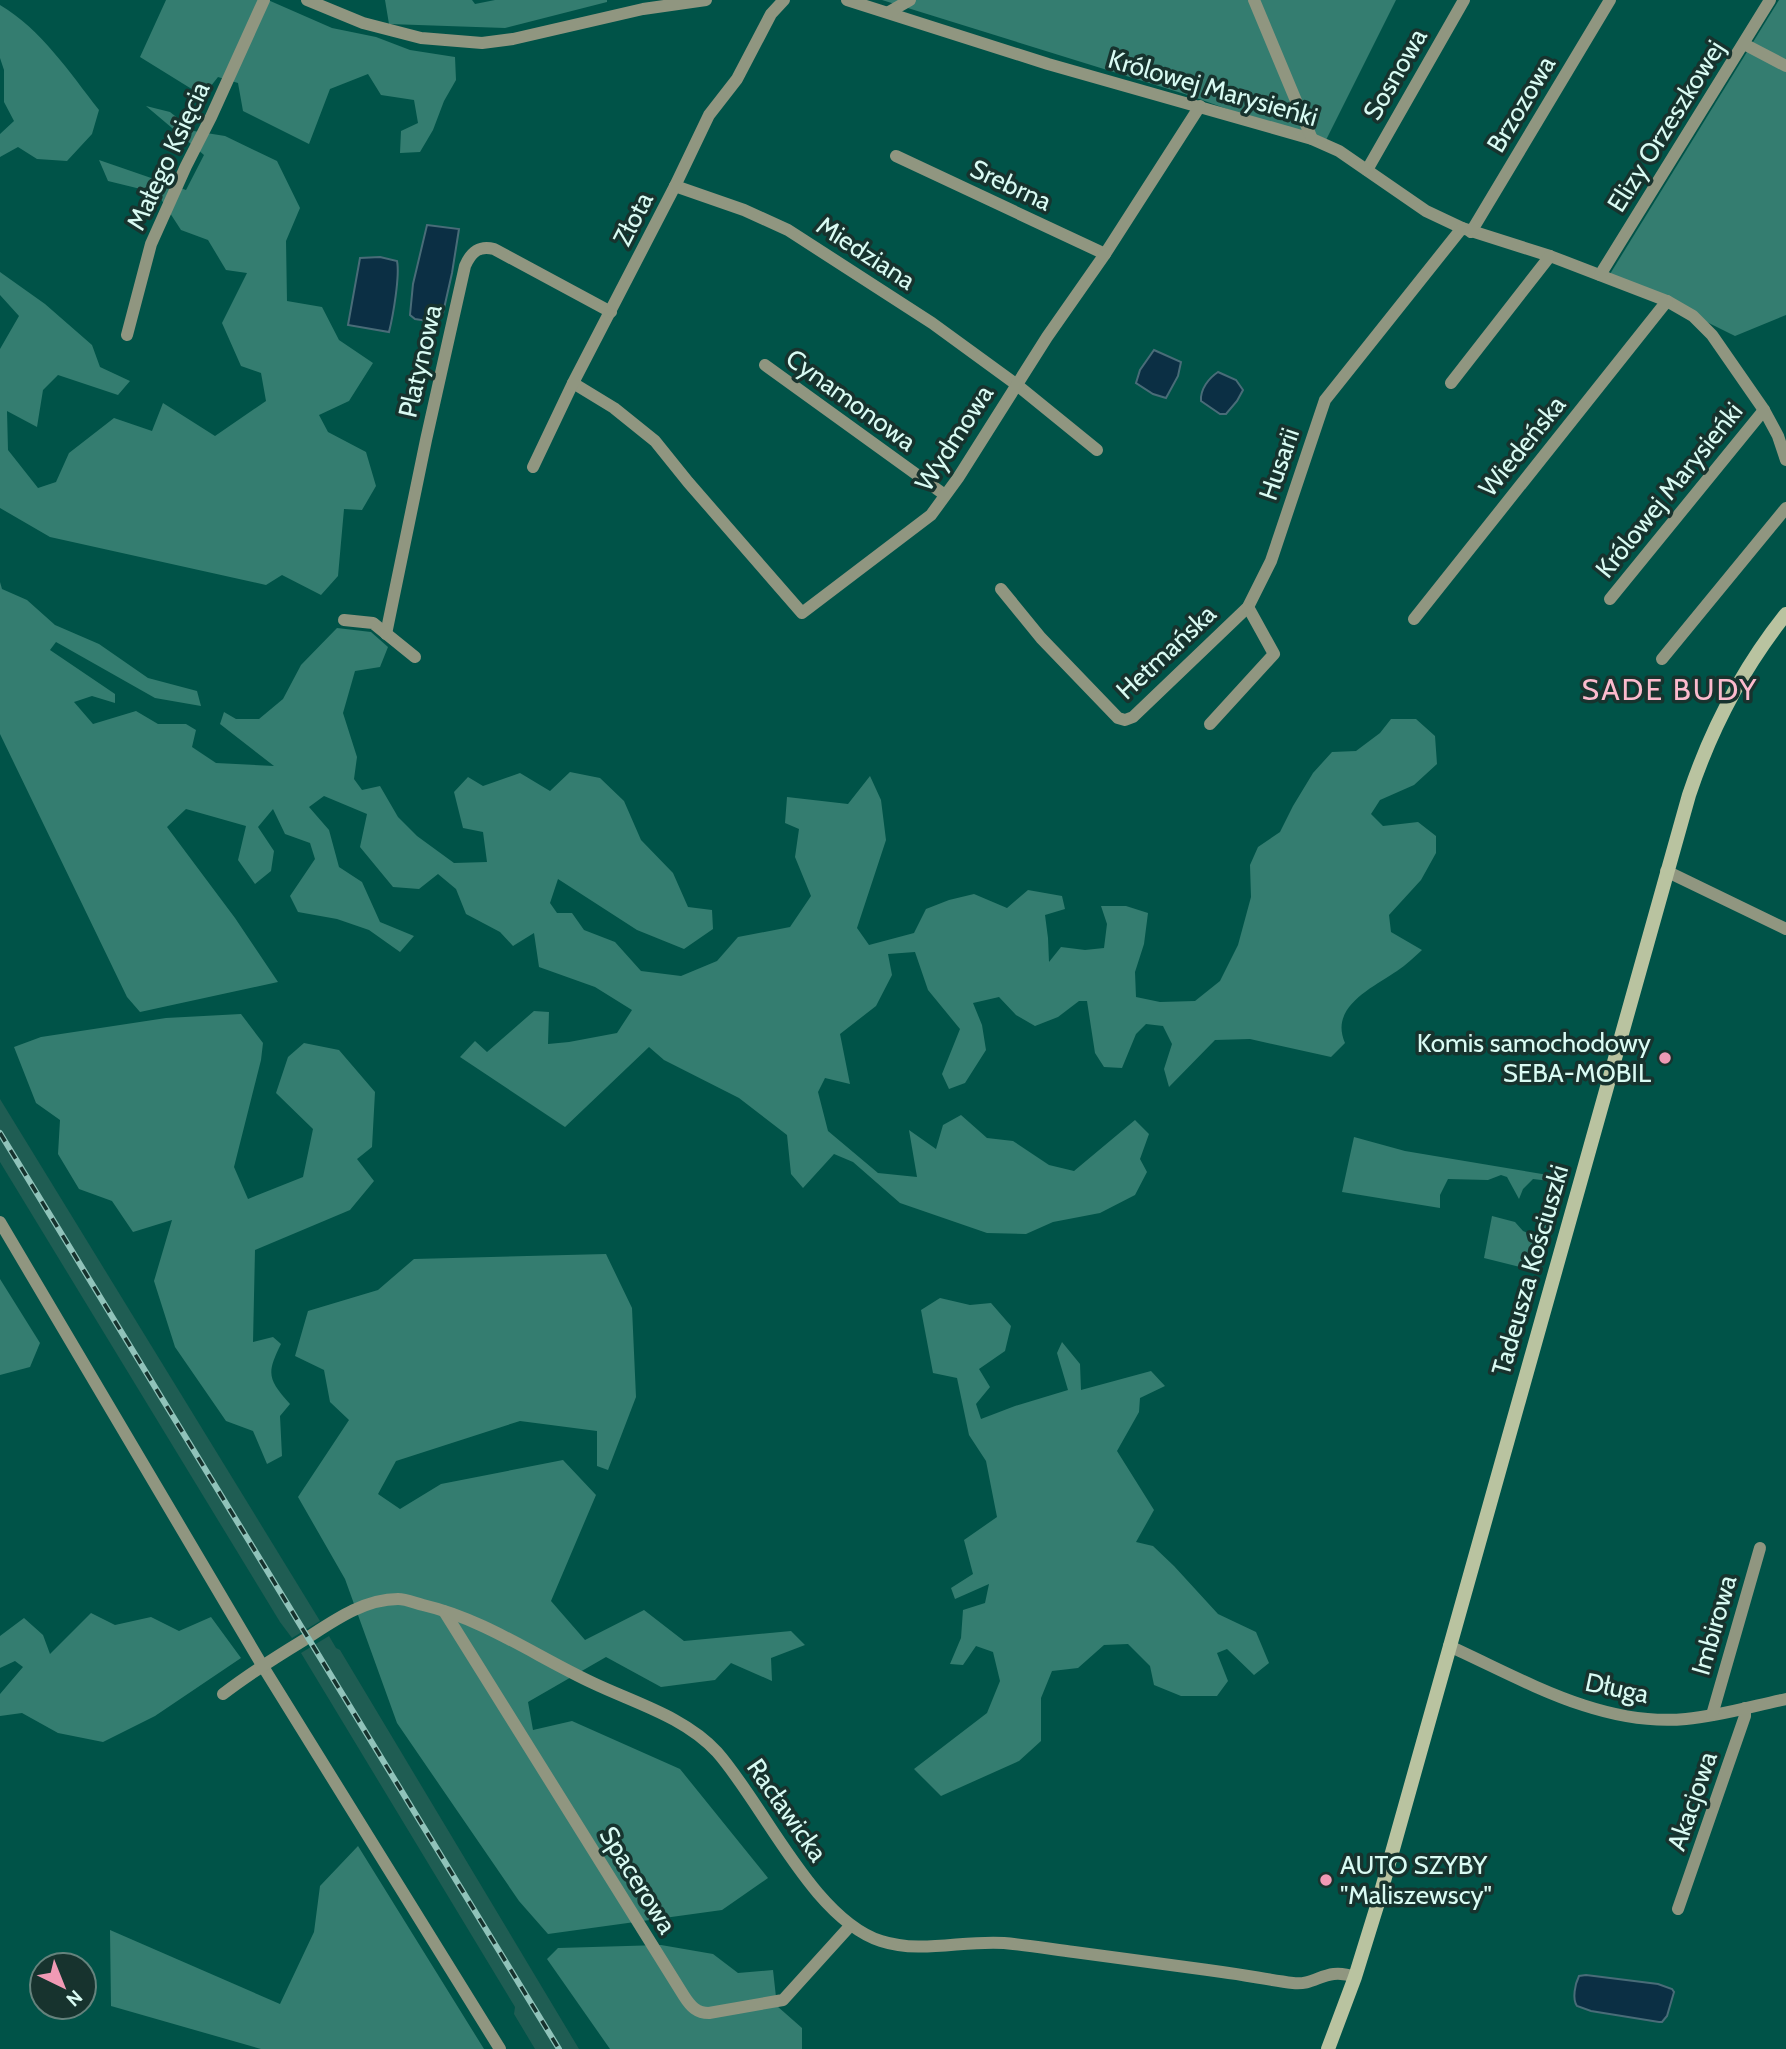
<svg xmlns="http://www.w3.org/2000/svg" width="1786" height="2049" viewBox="0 0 1786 2049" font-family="Cabin,sans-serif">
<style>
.built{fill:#1f5d53}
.green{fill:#347d70}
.water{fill:#0b2f44;stroke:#496c78;stroke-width:2}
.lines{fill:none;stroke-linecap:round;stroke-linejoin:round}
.street{stroke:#909680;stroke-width:12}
.secondary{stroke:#b9c3a0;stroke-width:14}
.rail-casing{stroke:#90c3ba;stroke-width:6}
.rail{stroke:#17332e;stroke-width:3.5;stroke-dasharray:10;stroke-linecap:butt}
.poi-dot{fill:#f09ab5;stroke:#17332e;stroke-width:2.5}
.labels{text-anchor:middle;stroke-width:7;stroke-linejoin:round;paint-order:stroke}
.street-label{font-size:26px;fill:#d9fbf3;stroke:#17332e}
.poi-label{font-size:26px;fill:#d9fbf3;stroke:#17332e;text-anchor:end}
.quarter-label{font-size:30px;letter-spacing:2px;fill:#fcbacd;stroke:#17332e}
</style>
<rect width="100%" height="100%" fill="#005348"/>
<g class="built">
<path d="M 0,1099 L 320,1621 L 292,1638 L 280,1622 L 0,1162 Z"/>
<path d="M 329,1636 L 336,1648 L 340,1650 L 579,2049 L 535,2049 L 514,2014 L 515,2007 L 301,1653 Z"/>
</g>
<g class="green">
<path d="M 166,0 L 268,0 L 332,28 L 376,37 L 410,50 L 455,57 L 456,80 L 444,101 L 433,130 L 420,152 L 400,153 L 401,131 L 418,123 L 414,100 L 381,95 L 368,74 L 330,89 L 309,144 L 243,111 L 238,83 L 218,77 L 203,96 L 140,57 Z"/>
<path d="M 385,0 L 472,0 L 475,4 L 495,0 L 607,0 L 607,2 L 505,28 L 389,24 Z"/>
<path d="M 882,0 L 1396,0 L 1324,144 L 1191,96 Z"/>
<path d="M 1779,0 L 1786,0 L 1786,315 L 1735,336 L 1610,274 Z"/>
<path d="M 0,5 C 41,29 70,73 99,110 L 92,134 L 67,161 L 37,159 L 18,147 L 0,157 L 0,134 L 14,121 L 4,102 L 4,70 L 0,58 Z"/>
<path d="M 146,106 L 170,112 L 194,131 L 225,136 L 277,161 L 300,208 L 286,241 L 287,301 L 322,307 L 339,340 L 373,363 L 349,401 L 319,415 L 328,432 L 366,452 L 376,486 L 362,510 L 344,509 L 338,576 L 321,595 L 282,575 L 266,585 L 50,537 L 0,508 L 0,349 L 19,316 L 0,295 L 0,272 L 45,304 L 92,345 L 100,367 L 130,381 L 118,395 L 58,375 L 43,390 L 37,427 L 7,411 L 8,450 L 38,488 L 56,482 L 69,453 L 114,418 L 152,431 L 163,403 L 215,436 L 266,401 L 261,373 L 241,366 L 222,323 L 247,273 L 226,270 L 208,240 L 181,230 L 157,193 L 108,181 L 99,160 L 186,190 L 204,155 Z"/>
<path d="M 0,582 L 2,589 L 27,600 L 55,625 L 99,644 L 148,678 L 197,691 L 201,706 L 155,698 L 56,642 L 50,650 L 115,694 L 115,703 L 92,696 L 74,702 L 93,724 L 136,711 L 158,724 L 186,724 L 196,730 L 192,747 L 216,763 L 274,766 L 220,724 L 224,712 L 236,719 L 259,719 L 283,699 L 301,665 L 337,628 L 371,632 L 388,647 L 380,667 L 355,671 L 343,713 L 357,757 L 354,779 L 362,790 L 380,786 L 398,817 L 417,836 L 454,863 L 487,862 L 483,832 L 463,828 L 454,792 L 468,777 L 483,786 L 520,773 L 550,791 L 570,772 L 600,778 L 624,801 L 641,840 L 673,873 L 688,907 L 712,910 L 713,929 L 684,949 L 637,930 L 558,879 L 550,903 L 557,913 L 572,913 L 584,930 L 615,942 L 641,971 L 681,976 L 717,961 L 738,937 L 790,927 L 811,896 L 795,857 L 799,829 L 785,823 L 787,797 L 848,804 L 870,776 L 881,800 L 886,840 L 857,928 L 869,945 L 914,933 L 926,909 L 949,900 L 974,894 L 1007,908 L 1028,890 L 1062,896 L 1065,909 L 1045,915 L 1048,938 L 1049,962 L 1061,947 L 1085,950 L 1104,948 L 1107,924 L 1101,906 L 1126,906 L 1148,913 L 1144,944 L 1135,972 L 1136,997 L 1160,1002 L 1195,1001 L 1220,981 L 1238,945 L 1251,897 L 1250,865 L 1258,847 L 1280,832 L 1293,806 L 1313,773 L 1332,752 L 1356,751 L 1380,733 L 1391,719 L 1416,719 L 1435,736 L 1437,764 L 1414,785 L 1380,800 L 1371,814 L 1383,826 L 1418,822 L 1436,836 L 1436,853 L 1421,880 L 1389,915 L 1391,932 L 1422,950 C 1414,957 1406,965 1397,971 C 1372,988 1329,1007 1345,1043 L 1331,1057 L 1250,1039 L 1215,1040 L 1169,1087 L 1164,1069 L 1172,1044 L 1163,1026 L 1146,1024 L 1136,1034 L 1122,1068 L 1104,1067 L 1095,1053 L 1087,1001 L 1079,1001 L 1058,1017 L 1035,1026 L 1016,1015 L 999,997 L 973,1003 L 982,1025 L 986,1050 L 965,1083 L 949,1089 L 942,1074 L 960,1029 L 928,990 L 915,952 L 888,954 L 892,975 L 876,1006 L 840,1034 L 850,1084 L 825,1078 L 818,1092 L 828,1131 L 878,1173 L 917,1177 L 909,1130 L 936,1149 L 943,1125 L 961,1115 L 987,1138 L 1013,1141 L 1049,1165 L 1074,1171 L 1135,1120 L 1149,1134 L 1140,1159 L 1147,1172 L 1135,1195 L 1100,1213 L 1053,1222 L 1026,1234 L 987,1233 L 900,1203 L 853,1162 L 834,1154 L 803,1188 L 791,1174 L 787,1135 L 739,1098 L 664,1060 L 649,1047 L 565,1127 L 460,1057 L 475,1041 L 487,1052 L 534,1011 L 549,1012 L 548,1044 L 569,1042 L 617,1033 L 632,1010 L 595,987 L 539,967 L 534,933 L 513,946 L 500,932 L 466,914 L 456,889 L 438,874 L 419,889 L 393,887 L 360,847 L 367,814 L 324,796 L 309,807 L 329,830 L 339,867 L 362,882 L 380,922 L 414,936 L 400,952 L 369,930 L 337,919 L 298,912 L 290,896 L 315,859 L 310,843 L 285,834 L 273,809 L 258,827 L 274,851 L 271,871 L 255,884 L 238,860 L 246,826 L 186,809 L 167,827 L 235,918 L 278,982 L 140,1012 L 127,997 L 0,734 Z"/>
<path d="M 241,1014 L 263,1043 L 261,1060 L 234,1167 L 248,1199 L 303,1177 L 313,1129 L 276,1093 L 288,1057 L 304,1043 L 339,1050 L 375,1092 L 372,1147 L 357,1159 L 374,1181 L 350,1210 L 255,1250 L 253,1342 L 273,1337 L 281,1344 C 266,1374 268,1379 290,1404 L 280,1416 L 282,1456 L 267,1464 L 253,1431 L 226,1421 L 175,1347 L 154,1281 L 172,1220 L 133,1232 L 112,1201 L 79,1189 L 58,1154 L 60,1120 L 36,1103 L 14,1047 L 41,1037 L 166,1018 Z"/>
<path d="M 1354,1137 L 1405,1151 L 1560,1177 L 1562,1179 L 1536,1271 L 1484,1258 L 1492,1216 L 1515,1222 L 1523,1231 L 1533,1235 L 1542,1226 L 1557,1178 L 1550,1181 L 1533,1179 L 1523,1189 L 1519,1199 L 1507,1177 L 1501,1175 L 1488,1180 L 1448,1179 L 1440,1195 L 1440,1208 L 1342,1192 Z"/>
<path d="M 606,1254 L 632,1308 L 636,1397 L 608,1470 L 597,1466 L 597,1431 L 520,1421 L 396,1461 L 378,1494 L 400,1509 L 441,1484 L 563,1460 L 596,1495 L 551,1601 L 585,1640 L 644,1610 L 684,1641 L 791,1631 L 805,1645 L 771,1658 L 772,1681 L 731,1663 L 715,1680 L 661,1687 L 606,1657 L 528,1702 L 533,1730 L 572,1721 L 680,1769 L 768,1878 L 722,1910 L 548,1934 L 519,1901 L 397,1723 L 345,1579 L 298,1497 L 349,1420 L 330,1402 L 324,1370 L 295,1356 L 308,1311 L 378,1290 L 414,1259 Z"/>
<path d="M 0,1279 L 40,1343 L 30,1367 L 0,1375 Z"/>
<path d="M 940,1298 L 970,1305 L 991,1303 L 1011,1326 L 1005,1351 L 979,1369 L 990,1387 L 976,1404 L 981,1419 L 1015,1406 L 1068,1390 L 1057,1353 L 1062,1342 L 1080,1364 L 1081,1390 L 1151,1371 L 1165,1386 L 1140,1398 L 1139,1412 L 1117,1451 L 1154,1510 L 1136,1542 L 1153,1546 L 1174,1566 L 1218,1614 L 1256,1632 L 1269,1663 L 1254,1675 L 1227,1649 L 1217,1653 L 1228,1681 L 1217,1696 L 1181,1696 L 1154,1685 L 1150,1666 L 1128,1644 L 1104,1645 L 1078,1668 L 1052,1671 L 1041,1698 L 1041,1741 L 1019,1761 L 941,1796 L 914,1769 L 987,1713 L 1000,1681 L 993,1652 L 976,1646 L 963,1665 L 950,1664 L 961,1638 L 963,1610 L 985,1603 L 989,1584 L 955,1599 L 951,1588 L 973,1574 L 964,1540 L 997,1517 L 986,1461 L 969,1435 L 957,1378 L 933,1373 L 921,1310 Z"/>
<path d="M 91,1613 L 115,1625 L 151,1617 L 179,1631 L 211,1617 L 241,1658 L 155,1716 L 103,1742 L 58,1733 L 22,1713 L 0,1716 L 0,1694 L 23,1667 L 15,1661 L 0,1668 L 0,1636 L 24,1618 L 43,1635 L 50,1654 Z"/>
<path d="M 358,1846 L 484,2049 L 261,2049 L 111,2006 L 110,1930 L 280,2004 L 314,1932 L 320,1886 Z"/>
<path d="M 661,1945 L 713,1954 L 738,1973 L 773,1970 L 777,2006 L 802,2028 L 802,2049 L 610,2049 L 547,1959 L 558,1948 Z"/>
</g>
<g class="water">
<path d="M 427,225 L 459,229 L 452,273 L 443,313 L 434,322 L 415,319 L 410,315 L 413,284 Z"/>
<path d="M 380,257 L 397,261 C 400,276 393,316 389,332 L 348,325 L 360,258 Z"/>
<path d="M 1154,350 L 1181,362 L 1178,376 L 1166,398 L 1153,394 L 1136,383 L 1140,370 Z"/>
<path d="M 1218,372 L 1236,380 L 1243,390 L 1237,401 L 1226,414 L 1220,414 L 1201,401 C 1200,389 1209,378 1218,372 Z"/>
<path d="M 1586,1975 L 1658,1984 L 1672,1989 L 1674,1992 L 1667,2016 L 1662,2022 L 1659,2022 L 1591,2011 L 1577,2006 C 1572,1999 1575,1984 1579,1976 Z"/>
</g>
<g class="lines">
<g class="street">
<path d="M 307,0 L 363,23 L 421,38 L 482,43 L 513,39 L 643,9 L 706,0"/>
<path d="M 847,0 L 1048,64 L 1312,139 L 1339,151 L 1426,211 L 1462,228 L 1550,256 L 1667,301 L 1693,316 L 1712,335 L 1764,410 L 1778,436 L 1786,460"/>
<path d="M 1254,0 L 1312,139"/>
<path d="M 889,12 L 910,0"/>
<path d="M 1744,44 L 1786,66"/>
<path d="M 896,156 L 1105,254"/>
<path d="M 1367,170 L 1464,0"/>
<path d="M 675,186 L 744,210 L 788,230 L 932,323 L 1017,385 L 1097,450"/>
<path d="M 1471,232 L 1610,0"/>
<path d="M 1600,275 L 1770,0"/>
<path d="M 127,335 L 151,244 L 186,166 L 211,117 L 264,0"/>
<path d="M 765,365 L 945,495"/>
<path d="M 573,383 L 614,408 L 655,441 L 688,482 L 802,613 L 931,515 L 958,478 L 1047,337 L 1105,254 L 1200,106"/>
<path d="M 1451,383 L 1550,256"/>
<path d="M 533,467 L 573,383 L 675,186 L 709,115 L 737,79 L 771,14 L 784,0"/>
<path d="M 1001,589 L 1041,638 L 1118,718 L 1125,720 L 1133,717 L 1248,607 L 1271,561 L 1325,400 L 1462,228"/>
<path d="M 1610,599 L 1764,410"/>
<path d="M 1414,619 L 1667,301"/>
<path d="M 344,620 L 373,623 L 415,657"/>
<path d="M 386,634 L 426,440 L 465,266 C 471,252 479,245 494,249 L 611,312"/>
<path d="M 1662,659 L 1786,508"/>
<path d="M 1210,724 L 1274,654 L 1248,607"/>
<path d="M 1666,871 L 1786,929"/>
<path d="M 0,1222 L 262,1665 L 500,2049"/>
<path d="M 444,1611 L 684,1996 C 691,2007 697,2013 709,2013 L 783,2000 L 850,1926"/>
<path d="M 1449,1646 C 1524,1680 1601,1727 1686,1719 C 1720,1716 1753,1706 1786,1699"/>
<path d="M 223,1694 C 249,1674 276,1657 304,1640 C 332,1622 363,1599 398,1599 C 406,1599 415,1603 423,1605 C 484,1619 537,1657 593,1683 C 635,1703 685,1717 717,1752 C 764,1805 813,1919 881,1941 C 921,1954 963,1940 1004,1943 C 1027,1945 1051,1949 1074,1952 C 1124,1959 1173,1965 1222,1972 C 1246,1975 1269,1980 1293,1983 C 1317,1986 1325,1966 1355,1977"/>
<path d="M 1712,1715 L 1760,1548"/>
<path d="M 1678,1909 L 1745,1716 L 1745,1708"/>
</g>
<path class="secondary" d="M 1328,2049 L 1355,1977 L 1377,1906 L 1689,795 C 1711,729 1743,668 1786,614"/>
<defs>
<path id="rail" d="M 0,1133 L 559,2049"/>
</defs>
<use href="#rail" class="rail-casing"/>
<use href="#rail" class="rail"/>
</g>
<g class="poi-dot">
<circle cx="1665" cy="1058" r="7"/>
<circle cx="1326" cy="1880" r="7"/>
</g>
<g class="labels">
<g class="street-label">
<text transform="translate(1395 74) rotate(-60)" y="9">Sosnowa</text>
<text transform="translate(1213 88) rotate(16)" y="9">Królowej Marysieńki</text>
<text transform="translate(1521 104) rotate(-59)" y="9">Brzozowa</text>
<text transform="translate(1666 126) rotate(-58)" y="9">Elizy Orzeszkowej</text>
<text transform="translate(168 156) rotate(-65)" y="9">Małego Księcia</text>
<text transform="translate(1011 185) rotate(25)" y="9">Srebrna</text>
<text transform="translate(633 219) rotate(-63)" y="9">Złota</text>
<text transform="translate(866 253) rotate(33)" y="9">Miedziana</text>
<text transform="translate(420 361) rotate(-77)" y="9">Platynowa</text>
<text transform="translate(851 400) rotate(36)" y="9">Cynamonowa</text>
<text transform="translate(954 438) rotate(-57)" y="9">Wydmowa</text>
<text transform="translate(1522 446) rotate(-51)" y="9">Wiedeńska</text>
<text transform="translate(1279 464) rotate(-71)" y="9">Husarii</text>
<text transform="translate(1669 490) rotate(-51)" y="9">Królowej Marysieńki</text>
<text transform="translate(1166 652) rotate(-43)" y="9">Hetmańska</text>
<text transform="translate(1530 1270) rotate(-74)" y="9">Tadeusza Kościuszki</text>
<text transform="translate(1714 1625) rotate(-74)" y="9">Imbirowa</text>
<text transform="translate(1617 1688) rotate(12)" y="9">Długa</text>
<text transform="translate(1692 1801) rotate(-71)" y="9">Akacjowa</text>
<text transform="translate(787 1810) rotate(55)" y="9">Racławicka</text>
<text transform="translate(638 1880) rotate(58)" y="9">Spacerowa</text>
</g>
<g class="poi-label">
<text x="1651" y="1052">Komis samochodowy<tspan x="1651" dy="30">SEBA-MOBIL</tspan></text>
<text x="1340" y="1874" text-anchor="start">AUTO SZYBY<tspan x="1340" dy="30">"Maliszewscy"</tspan></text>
</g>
<g class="quarter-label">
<text x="1670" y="700">SADE BUDY</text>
</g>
</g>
<g transform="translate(63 1986) rotate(137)"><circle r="33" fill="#17332e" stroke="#65837d" stroke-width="2"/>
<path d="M0-5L12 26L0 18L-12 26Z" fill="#f09ab5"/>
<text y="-10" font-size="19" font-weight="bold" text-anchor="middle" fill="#d9fbf3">N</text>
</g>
</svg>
